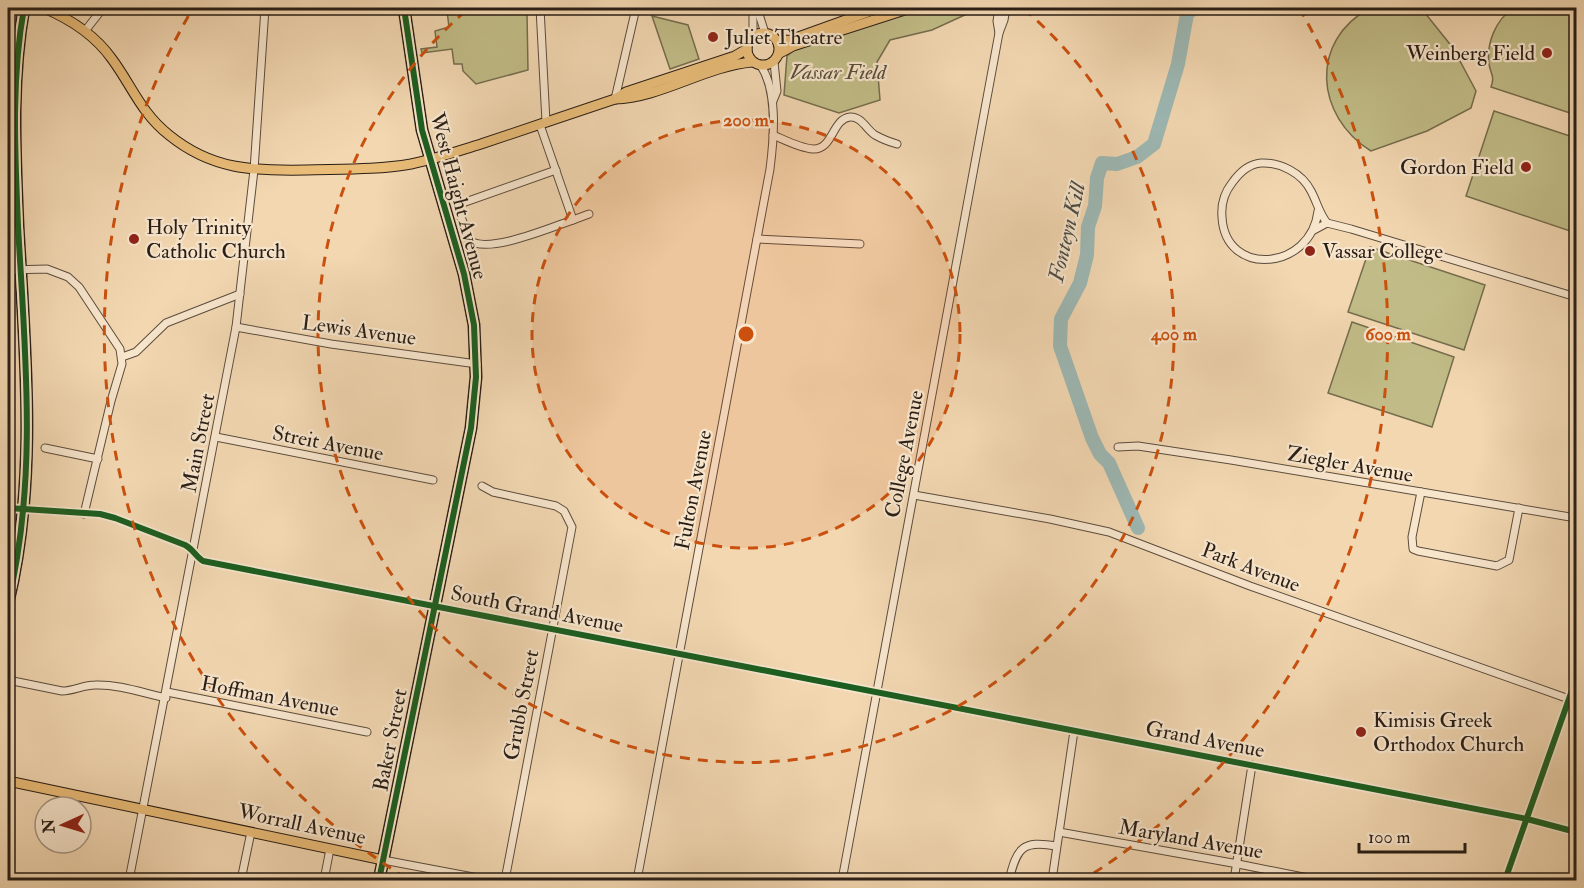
<svg xmlns="http://www.w3.org/2000/svg" width="1584" height="888" viewBox="0 0 1584 888" font-family="'IM FELL Double Pica',serif">
<style>
.green{fill:#c1bc87;stroke:#756d4e;stroke-width:1.5}
.lines{fill:none;stroke-linecap:round;stroke-linejoin:round}
.river{stroke:#9db8b4;stroke-width:14}
.minor-casing{stroke:#5b4c3d;stroke-width:9}
.major-casing{stroke:#291e16;stroke-width:11}
.highway-casing{stroke:#291e16;stroke-width:13}
.minor{stroke:#f7e5cc;stroke-width:7}
.major{stroke:#e9bc78;stroke-width:9}
.highway{stroke:#e9bc78;stroke-width:10}
.cycleway-casing{stroke:#f7e5cc;stroke-width:10}
.cycleway{stroke:#1b5e20;stroke-width:6}
.ring{fill:none;stroke:#cb500e;stroke-width:3;stroke-dasharray:10 8}
.poi-dot{fill:#8f2418;stroke:#f7e5cc;stroke-width:2}
.labels{text-anchor:middle;stroke-width:4.5;stroke-linejoin:round;paint-order:stroke}
.poi-label{font-size:21px;fill:#291e16;stroke:#f7e5cc;text-anchor:start}
.park-label{font-size:21px;font-style:italic;fill:#574d38;stroke:#f7e5cc}
.street-label{font-size:21px;fill:#291e16;stroke:#f7e5cc}
.water-label{font-size:22px;font-style:italic;fill:#4c4c45;stroke:#f7e5cc}
.centre{fill:#cb500e;stroke:#f7e5cc;stroke-width:3}
.ring-label{font-size:18px;text-anchor:middle;font-weight:bold;fill:#cb500e;stroke:#f7e5cc;stroke-width:4.5;stroke-linejoin:round;paint-order:stroke}
</style>
<rect width="100%" height="100%" fill="#f2d7b1"/>
<filter id="stains"><feTurbulence type="fractalNoise" baseFrequency=".00333" numOctaves="4"/><feColorMatrix values="0 0 0 0 .2 0 0 0 0 .09 0 0 0 0 .02 0 0 0 .5 -.17"/></filter>
<radialGradient id="worn" r=".72"><stop offset=".6" stop-color="#630" stop-opacity="0"/><stop offset="1" stop-color="#630" stop-opacity=".3"/></radialGradient>
<g class="green">
<path d="M 451,8 L 478,8 L 479,14 L 527,13 L 528,70 L 476,84 L 463,71 L 462,64 L 454,64 L 452,49 L 422,53 L 421,49 L 437,47 L 435,31 L 449,27 L 447,11 L 451,11 Z"/>
<path d="M 906,8 L 980,8 L 932,30 L 890,40 L 877,62 L 880,100 L 839,113 L 784,95 L 787,56 L 802,44 Z"/>
<path d="M 1370,8 L 1421,8 L 1453,48 L 1476,91 L 1471,108 L 1427,131 L 1371,151 C 1315,116 1309,41 1370,8 Z"/>
<path d="M 1513,8 L 1576,8 L 1576,115 L 1491,87 C 1495,76 1491,75 1489,64 C 1486,43 1496,20 1513,8 Z"/>
<path d="M 652,16 L 688,25 L 699,59 L 670,69 Z"/>
<path d="M 1494,111 L 1576,138 L 1576,233 L 1466,196 Z"/>
<path d="M 1370,247 L 1485,285 L 1464,350 L 1348,312 Z"/>
<path d="M 1352,322 L 1454,357 L 1432,427 L 1328,393 Z"/>
</g>
<g class="lines">
<path class="river" d="M 1138,528 L 1109,463 L 1100,454 L 1092,438 L 1060,346 L 1061,319 L 1080,283 L 1087,255 L 1088,227 L 1095,206 L 1097,178 L 1102,163 L 1117,164 L 1137,157 L 1154,144 L 1178,64 L 1187,14 L 1194,8"/>
<defs>
<g id="minor">
<path d="M 540,8 L 546,122"/>
<path d="M 757,8 L 765,33"/>
<path d="M 999,8 L 997,21 L 999,33 L 1004,20 L 1006,8"/>
<path d="M 85,31 L 103,8"/>
<path d="M 753,36 L 753,16 L 757,8"/>
<path d="M 615,99 L 636,8"/>
<path d="M 773,101 L 777,91 L 774,62"/>
<path d="M 540,125 L 573,220 L 589,214"/>
<path d="M 773,135 C 785,140 800,148 813,149 C 833,150 832,119 850,117 C 861,116 867,130 875,135 C 882,139 890,142 897,144"/>
<path d="M 556,170 L 457,205 L 469,240 C 487,255 552,227 573,220"/>
<path d="M 1318,211 C 1311,271 1225,278 1222,217 C 1221,205 1224,193 1232,183 C 1239,173 1249,164 1261,163 C 1280,162 1302,173 1311,191 C 1317,202 1319,213 1327,223"/>
<path d="M 1314,230 L 1327,223 L 1351,229 L 1576,297"/>
<path d="M 757,239 L 860,244"/>
<path d="M 8,270 L 47,269 L 68,277 L 79,287 L 120,349 L 122,364 L 111,401 L 84,514"/>
<path d="M 236,327 L 331,344 L 477,364"/>
<path d="M 122,357 L 136,352 L 166,323 L 240,294"/>
<path d="M 216,437 L 433,480"/>
<path d="M 1118,447 L 1138,446 L 1231,460 L 1576,518"/>
<path d="M 45,448 L 98,459"/>
<path d="M 482,486 L 493,492 L 556,506 L 564,511 L 572,527 L 505,880"/>
<path d="M 1421,492 L 1412,537 L 1413,549 L 1418,551 L 1497,566 L 1509,560 L 1519,508"/>
<path d="M 914,495 L 1050,519 L 1109,532 L 1250,586 L 1569,699"/>
<path d="M 8,508 L 100,514 L 115,518 L 185,545 C 193,549 196,557 203,561 L 1527,819 L 1576,832"/>
<path d="M 8,680 L 62,691 C 74,691 83,685 95,685 C 118,684 143,693 166,698"/>
<path d="M 167,692 L 367,732"/>
<path d="M 1566,709 L 1576,711"/>
<path d="M 1059,832 L 1238,864 L 1318,880"/>
<path d="M 383,860 L 489,880"/>
<path d="M 129,880 L 236,327 L 254,170 L 265,8"/>
<path d="M 241,880 L 251,832"/>
<path d="M 324,880 L 330,849"/>
<path d="M 637,880 L 770,169 C 774,138 778,92 761,66"/>
<path d="M 842,880 L 999,33"/>
<path d="M 1009,880 C 1017,848 1022,840 1056,846"/>
<path d="M 1052,880 L 1074,731"/>
<path d="M 1234,880 L 1252,765"/>
<path d="M 1505,880 L 1576,679"/>
</g>
<g id="major">
<path d="M 44,8 C 70,19 95,35 112,59 C 132,86 141,113 169,135 C 212,170 253,171 306,170 C 341,169 377,170 411,164 C 435,159 458,151 481,144 C 526,129 570,114 615,99 C 660,98 706,66 752,62"/>
<circle cx="763" cy="49" r="16"/>
<path d="M 778,41 L 790,40 L 879,8"/>
<path d="M 780,53 L 793,46 L 911,8"/>
<path d="M 615,99 L 626,92 L 735,56 L 747,49"/>
<path d="M 8,781 L 383,860"/>
</g>
<g id="highway">
<path d="M 8,603 C 38,479 25,351 18,226 C 15,152 11,80 24,8"/>
<path d="M 379,880 L 471,428 L 476,377 L 474,325 L 464,274 L 422,130 L 404,8"/>
</g>
</defs>
<use href="#minor" class="minor-casing"/>
<use href="#major" class="major-casing"/>
<use href="#highway" class="highway-casing"/>
<use href="#minor" class="minor"/>
<use href="#major" class="major"/>
<use href="#highway" class="highway"/>
<defs>
<g id="cycleway">
<path d="M 8,508 L 100,514 L 115,518 L 185,545 C 193,549 196,557 203,561 L 1527,819 L 1576,832"/>
<path d="M 8,603 C 38,479 25,351 18,226 C 15,152 11,80 24,8"/>
<path d="M 379,880 L 471,428 L 476,377 L 474,325 L 464,274 L 422,130 L 404,8"/>
<path d="M 1505,880 L 1576,679"/>
</g>
</defs>
<use href="#cycleway" class="cycleway-casing"/>
<use href="#cycleway" class="cycleway"/>
</g>
<circle cx="746" cy="334" r="214" fill="#cb500e" fill-opacity=".12"/>
<g class="ring">
<circle cx="746" cy="334" r="214"/>
<path d="M1024 9A428 428 0 1 1 468 9"/>
<path d="M406 878A642 642 0 0 1 193 8M1299 8A642 642 0 0 1 1086 878"/>
</g>
<g class="poi-dot">
<circle cx="713" cy="37" r="6"/>
<circle cx="1547" cy="53" r="6"/>
<circle cx="1526" cy="167" r="6"/>
<circle cx="134" cy="239" r="6"/>
<circle cx="1310" cy="251" r="6"/>
<circle cx="1361" cy="732" r="6"/>
</g>
<g class="labels">
<g class="poi-label">
<text x="725" y="44">Juliet Theatre</text>
<text x="1535" y="60" text-anchor="end">Weinberg Field</text>
<text x="1514" y="174" text-anchor="end">Gordon Field</text>
<text x="146" y="234">Holy Trinity<tspan x="146" dy="24">Catholic Church</tspan></text>
<text x="1322" y="258">Vassar College</text>
<text x="1373" y="727">Kimisis Greek<tspan x="1373" dy="24">Orthodox Church</tspan></text>
</g>
<g class="park-label">
<text x="838" y="79">Vassar Field</text>
</g>
<g class="street-label">
<text transform="translate(459 196) rotate(75)" y="7">West Haight Avenue</text>
<text transform="translate(359 330) rotate(8)" y="7">Lewis Avenue</text>
<text transform="translate(198 443) rotate(-79)" y="7">Main Street</text>
<text transform="translate(328 443) rotate(11)" y="7">Streit Avenue</text>
<text transform="translate(904 454) rotate(-79)" y="7">College Avenue</text>
<text transform="translate(1350 464) rotate(10)" y="7">Ziegler Avenue</text>
<text transform="translate(693 490) rotate(-79)" y="7">Fulton Avenue</text>
<text transform="translate(1251 567) rotate(21)" y="7">Park Avenue</text>
<text transform="translate(537 609) rotate(11)" y="7">South Grand Avenue</text>
<text transform="translate(270 696) rotate(11)" y="7">Hoffman Avenue</text>
<text transform="translate(521 705) rotate(-79)" y="7">Grubb Street</text>
<text transform="translate(1205 739) rotate(11)" y="7">Grand Avenue</text>
<text transform="translate(390 740) rotate(-79)" y="7">Baker Street</text>
<text transform="translate(302 824) rotate(12)" y="7">Worrall Avenue</text>
<text transform="translate(1191 839) rotate(10)" y="7">Maryland Avenue</text>
</g>
<g class="water-label">
<text transform="translate(1066 232) rotate(-77)" y="8">Fonteyn Kill</text>
</g>
</g>
<circle cx="746" cy="334" r="9" class="centre"/>
<g class="ring-label">
<text x="746" y="126">200 m</text>
<text x="1174" y="340">400 m</text>
<text x="1388" y="340">600 m</text>
</g>
<rect width="1584" height="888" fill="none" stroke="#f2d7b1" stroke-width="30"/>
<rect x="9" y="9" width="1566" height="870" fill="none" stroke="#291e16" stroke-width="3"/>
<rect x="15" y="15" width="1554" height="858" fill="none" stroke="#291e16" stroke-width="1.5"/>
<g transform="translate(63 825) rotate(266)"><circle r="28" fill="#f7e5cc" stroke="#a59583" stroke-width="1.5"/>
<path d="M0-4.5L10 22L0 15L-10 22Z" fill="#8f2418"/>
<text y="-9" font-size="16" font-weight="bold" text-anchor="middle" fill="#291e16">N</text>
</g>
<path d="M1359 843v9h106v-9" fill="none" stroke="#291e16" stroke-width="3"/>
<text x="1368" y="843" font-size="18" fill="#291e16" stroke="#f7e5cc" stroke-width="4.5" paint-order="stroke">100 m</text>
<rect width="100%" height="100%" filter="url(#stains)"/>
<rect width="100%" height="100%" fill="url(#worn)"/>
</svg>
